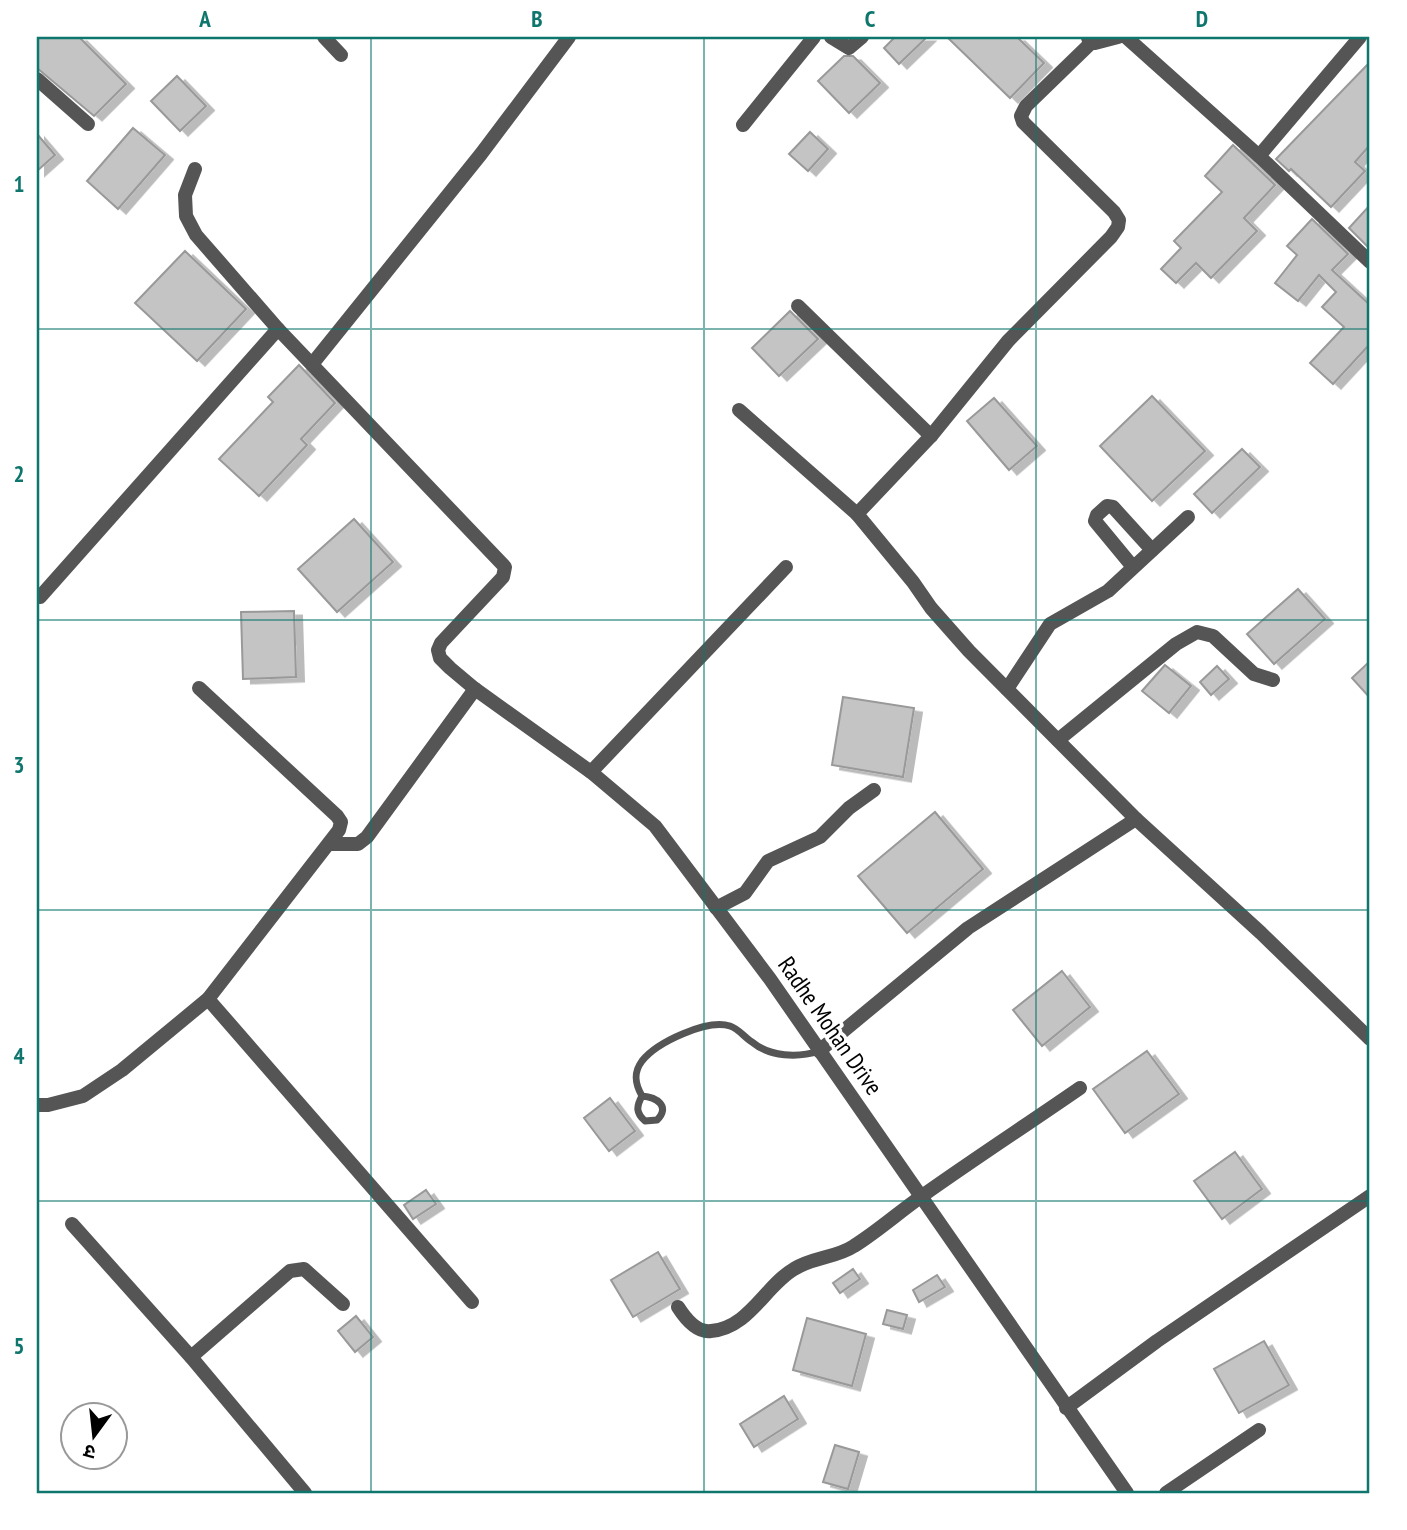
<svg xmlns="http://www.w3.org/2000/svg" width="1407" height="1530" viewBox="0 0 1407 1530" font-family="'PT Sans Narrow','Noto Sans Devanagari',sans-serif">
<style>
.building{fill:#c4c4c4;stroke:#999;stroke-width:2;filter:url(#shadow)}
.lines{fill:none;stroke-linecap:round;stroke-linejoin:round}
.service{stroke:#555;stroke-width:7}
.minor{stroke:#555;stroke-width:14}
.grid{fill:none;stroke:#0f766e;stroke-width:2;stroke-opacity:0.55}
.labels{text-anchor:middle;stroke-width:7;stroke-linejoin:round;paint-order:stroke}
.street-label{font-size:24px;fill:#000;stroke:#fff}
.neatline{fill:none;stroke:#0f766e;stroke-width:2.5}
.grid-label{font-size:23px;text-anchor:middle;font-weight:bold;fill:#0f766e}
</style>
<defs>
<filter id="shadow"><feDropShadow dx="8" dy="4.5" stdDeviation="0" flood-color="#0004"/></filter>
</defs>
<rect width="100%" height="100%" fill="#fff"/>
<g class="building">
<path d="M 37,37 L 79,37 L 126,84 L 94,116 L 37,68 Z"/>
<path d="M 895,37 L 927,37 L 899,64 L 884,48 Z"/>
<path d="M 947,37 L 1017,37 L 1044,63 L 1010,98 Z"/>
<path d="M 844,56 L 853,56 L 880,83 L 849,113 L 818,81 Z"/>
<path d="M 1370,62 L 1370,145 L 1355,162 L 1365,171 L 1331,207 L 1291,169 L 1289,171 L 1276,159 Z"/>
<path d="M 177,76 L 206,106 L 180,131 L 151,101 Z"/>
<path d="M 133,128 L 165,155 L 118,209 L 87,181 Z"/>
<path d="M 810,132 L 828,149 L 808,171 L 789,154 Z"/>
<path d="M 37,134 L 55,155 L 37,171 Z"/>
<path d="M 1233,145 L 1275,185 L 1244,218 L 1257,231 L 1211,278 L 1196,263 L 1176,283 L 1161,269 L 1181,248 L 1174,241 L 1222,192 L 1205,176 Z"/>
<path d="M 1370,205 L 1370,249 L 1349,228 Z"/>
<path d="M 1312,219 L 1348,254 L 1332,270 L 1370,305 L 1370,344 L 1333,384 L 1310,363 L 1344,327 L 1322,307 L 1336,292 L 1319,275 L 1298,301 L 1275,283 L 1297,255 L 1287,246 Z"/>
<path d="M 185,251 L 246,309 L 197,361 L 135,303 Z"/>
<path d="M 790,311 L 818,339 L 779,376 L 752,348 Z"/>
<path d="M 299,365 L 335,403 L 301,439 L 307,445 L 259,496 L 219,459 L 273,402 L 268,397 Z"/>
<path d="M 1152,396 L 1205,451 L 1152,501 L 1100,446 Z"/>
<path d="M 994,398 L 1037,446 L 1009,470 L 967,421 Z"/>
<path d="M 1242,449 L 1260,467 L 1212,513 L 1194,494 Z"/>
<path d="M 354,519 L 393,562 L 337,612 L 298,569 Z"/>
<path d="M 1298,589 L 1325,619 L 1274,664 L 1247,634 Z"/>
<path d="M 294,611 L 296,677 L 243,679 L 241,612 Z"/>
<path d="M 1370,661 L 1370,698 L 1352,678 Z"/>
<path d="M 1165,665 L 1191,686 L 1169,713 L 1142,691 Z"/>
<path d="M 1217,666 L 1229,679 L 1211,695 L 1200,682 Z"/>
<path d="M 843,697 L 914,708 L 903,777 L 832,765 Z"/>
<path d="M 935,812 L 983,869 L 907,933 L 858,876 Z"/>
<path d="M 1062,971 L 1090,1007 L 1042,1046 L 1013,1010 Z"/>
<path d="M 1147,1051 L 1179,1094 L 1125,1133 L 1093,1089 Z"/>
<path d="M 610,1098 L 635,1131 L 609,1151 L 584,1118 Z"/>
<path d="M 1235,1152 L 1262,1189 L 1222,1219 L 1194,1181 Z"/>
<path d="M 426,1190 L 436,1204 L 413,1219 L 404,1205 Z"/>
<path d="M 658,1252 L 680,1289 L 633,1317 L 611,1280 Z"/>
<path d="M 853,1269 L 860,1279 L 840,1293 L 833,1283 Z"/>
<path d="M 937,1275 L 945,1287 L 919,1302 L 913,1290 Z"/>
<path d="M 887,1310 L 907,1315 L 903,1329 L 883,1324 Z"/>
<path d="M 356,1316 L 373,1337 L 355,1352 L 338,1331 Z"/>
<path d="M 807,1318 L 866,1334 L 852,1386 L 793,1370 Z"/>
<path d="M 1264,1341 L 1289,1385 L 1239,1413 L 1214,1369 Z"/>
<path d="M 784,1396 L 798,1419 L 754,1447 L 740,1424 Z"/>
<path d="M 835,1445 L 859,1452 L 848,1489 L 823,1482 Z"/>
</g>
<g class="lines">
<path class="service" d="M 642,1096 C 656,1097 671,1106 657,1120 L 645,1121 C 636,1113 636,1107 642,1096 C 635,1084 633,1073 642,1061 C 657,1042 707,1019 730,1026 C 739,1029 744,1037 752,1042 C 770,1057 798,1058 819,1051"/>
<g class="minor">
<path d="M 324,37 L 341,55"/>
<path d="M 831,37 L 849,48 L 862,37"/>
<path d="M 1126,37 L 1259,156 L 1370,262"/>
<path d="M 1088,38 L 1095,43 L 1118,37"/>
<path d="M 1092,42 L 1026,106 L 1021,116 L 1023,122 L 1114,212 L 1119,220 L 1118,227 L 1111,237 L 1008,341 L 931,436 L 857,514 L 913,582 L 931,608 L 969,651 L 1136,819 L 1261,933 L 1370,1039"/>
<path d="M 37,79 L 88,124"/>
<path d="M 743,125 L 814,37"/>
<path d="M 1259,156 L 1360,37"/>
<path d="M 195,169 L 185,195 L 186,216 L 196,235 L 278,329 L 505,567 L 503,577 L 441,643 L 438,650 L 440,658 L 450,668 L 475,689 L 591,772 L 655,826 L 770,979 L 1127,1493"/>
<path d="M 798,306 L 931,436"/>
<path d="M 313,363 L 481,154 L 569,37"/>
<path d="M 739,410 L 857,514"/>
<path d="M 1133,567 L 1095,521 L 1097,515 L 1107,506 L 1113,507 L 1152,550"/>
<path d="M 40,597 L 278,329"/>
<path d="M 1007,689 L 1050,624 L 1108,591 L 1188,517"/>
<path d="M 1058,740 L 1176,644 L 1197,632 L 1213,636 L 1254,674 L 1273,680"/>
<path d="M 591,772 L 786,567"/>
<path d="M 329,844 L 358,844 L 367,837 L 475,689"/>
<path d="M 716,908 L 745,893 L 768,861 L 820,837 L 849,808 L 874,790"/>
<path d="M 208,999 L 472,1302"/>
<path d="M 819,1051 L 968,928 L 1136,819"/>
<path d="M 37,1105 L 48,1105 L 83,1096 L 122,1070 L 208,999 L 339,830 L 341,822 L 337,816 L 199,688"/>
<path d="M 72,1224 L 191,1357 L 305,1493"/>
<path d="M 678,1307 C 685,1318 697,1333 711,1331 C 749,1328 765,1286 794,1269 C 813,1257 836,1258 854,1246 C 878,1231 899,1212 922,1196 C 974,1159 1028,1124 1080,1088"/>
<path d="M 191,1357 L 290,1271 L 304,1269 L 343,1304"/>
<path d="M 1066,1408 L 1157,1341 L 1370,1196"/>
<path d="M 1166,1493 L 1259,1430"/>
</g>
</g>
<path class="grid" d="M 371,37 L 371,1493M 704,37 L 704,1493M 1036,37 L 1036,1493M 37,329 L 1370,329M 37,620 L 1370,620M 37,910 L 1370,910M 37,1201 L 1370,1201"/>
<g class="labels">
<g class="street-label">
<text transform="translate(830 1026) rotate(55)" y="8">Radhe Mohan Drive</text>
</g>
</g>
<rect width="1407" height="1530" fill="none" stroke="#ffffff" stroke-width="77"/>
<g transform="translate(94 1436) rotate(195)"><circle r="33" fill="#ffffff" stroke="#999999" stroke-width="2"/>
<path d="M0-5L12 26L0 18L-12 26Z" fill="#000000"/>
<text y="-10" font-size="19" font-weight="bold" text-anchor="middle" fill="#000000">उ</text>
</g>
<rect x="38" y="38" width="1330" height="1454" class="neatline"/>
<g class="grid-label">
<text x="205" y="27">A</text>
<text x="537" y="27">B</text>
<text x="870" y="27">C</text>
<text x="1202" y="27">D</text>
<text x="19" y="192">1</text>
<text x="19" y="482">2</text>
<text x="19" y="773">3</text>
<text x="19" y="1064">4</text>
<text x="19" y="1354">5</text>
</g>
</svg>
